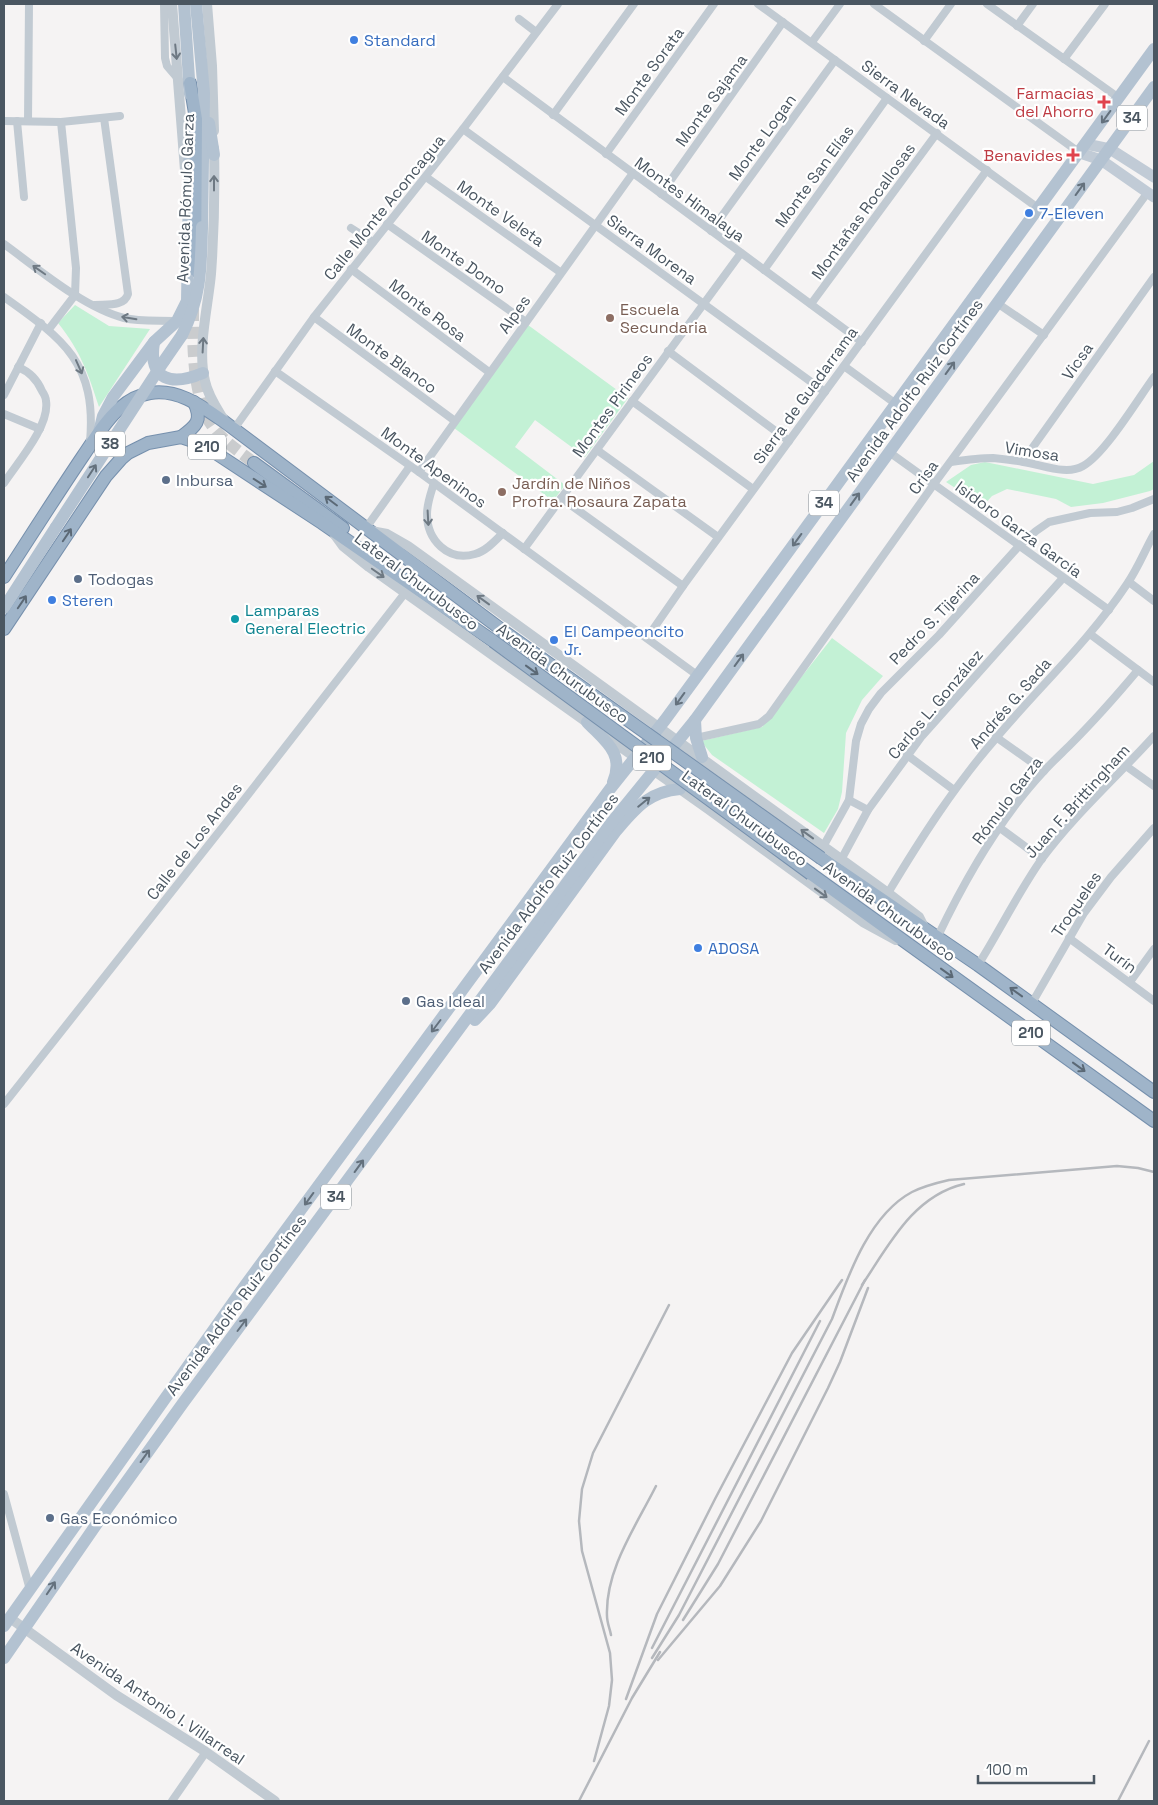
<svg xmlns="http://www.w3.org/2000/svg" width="1158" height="1805" viewBox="0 0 1158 1805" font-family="'Space Grotesk',sans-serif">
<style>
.green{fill:#c3f1d5}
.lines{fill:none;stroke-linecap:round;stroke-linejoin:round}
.trunk-tunnel{stroke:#caccce;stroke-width:12;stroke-dasharray:12 6;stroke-linecap:butt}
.trunk-casing{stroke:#7690ad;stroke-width:14}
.minor{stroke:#c1cad2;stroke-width:8}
.tertiary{stroke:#c1cad2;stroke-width:10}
.secondary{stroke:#c1cbd6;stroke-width:11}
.primary{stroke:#b3c2d1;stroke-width:12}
.trunk{stroke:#9fb4c9;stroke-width:12}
.rail{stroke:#b5b8bd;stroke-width:2.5}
.trunk-bridge-casing{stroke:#7690ad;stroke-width:14;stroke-linecap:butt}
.primary-bridge{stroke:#b3c2d1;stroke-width:12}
.trunk-bridge{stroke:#9fb4c9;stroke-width:12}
.oneway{stroke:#6e7983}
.oneway2{stroke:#64717d}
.oneway3{stroke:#5b6976}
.shop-dot{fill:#3f7fe0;stroke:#fff;stroke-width:2}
.health-dot{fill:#e0444e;stroke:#fff;stroke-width:2}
.education-dot{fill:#8d6e63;stroke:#fff;stroke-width:2}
.service-dot{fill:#5c6f8a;stroke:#fff;stroke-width:2}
.culture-dot{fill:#0f9aa8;stroke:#fff;stroke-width:2}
.labels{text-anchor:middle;stroke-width:4.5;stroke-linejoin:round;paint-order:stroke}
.shield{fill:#fff;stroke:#808990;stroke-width:1}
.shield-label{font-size:15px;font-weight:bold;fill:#4a5661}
.shop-label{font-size:16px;fill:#366cbe;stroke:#fff;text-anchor:start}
.street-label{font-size:16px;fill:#4a5661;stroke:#fff}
.health-label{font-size:16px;fill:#be3a42;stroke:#fff;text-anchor:end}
.education-label{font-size:16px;fill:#785e54;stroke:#fff;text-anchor:start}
.service-label{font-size:16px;fill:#4e5e75;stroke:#fff;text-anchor:start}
.culture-label{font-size:16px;fill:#0d838f;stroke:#fff;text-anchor:start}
</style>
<rect width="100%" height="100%" fill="#f5f3f3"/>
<g class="green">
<path d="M 75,305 L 109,326 L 150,329 L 99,407 C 88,373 81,352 58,323 Z"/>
<path d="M 528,325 L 628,398 L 585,457 L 535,420 L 515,447 L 565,485 L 553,501 L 454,428 Z"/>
<path d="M 1154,461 L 1154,489 L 1150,491 L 1103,503 L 1071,507 L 1056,499 L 1007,489 L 992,496 L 983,506 L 946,482 L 971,465 L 985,462 L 1093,484 L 1134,475 Z"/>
<path d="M 832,638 L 883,676 L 862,700 L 846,733 L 842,792 L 838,809 L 824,833 L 712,755 L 701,741 L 762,727 Z"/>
</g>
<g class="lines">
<path class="trunk-tunnel" d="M 193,309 C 193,342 192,399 213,427 C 223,441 240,452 254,463"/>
<defs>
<g id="trunk">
<path d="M 190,83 L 196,119 L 195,270"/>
<path d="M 181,437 C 196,426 203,421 194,402"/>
<path d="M 254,463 L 343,528"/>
<path d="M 4,577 C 30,537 56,496 83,456 C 94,440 105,421 120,408 C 128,401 139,395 150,393 C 179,388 204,408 226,423 L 502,630"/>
<path d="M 4,629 L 106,476 L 121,459 L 128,453 L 148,443 L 181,437 L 196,442 L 208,448 L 322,523 L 493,641"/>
<path d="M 821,858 L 978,965 L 1154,1092"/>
<path d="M 811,874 L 1154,1121"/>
</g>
</defs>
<use href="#trunk" class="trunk-casing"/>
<g class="minor">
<path d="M 164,4 L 165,58 L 167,66 L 179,80"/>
<path d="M 758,4 L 1038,208"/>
<path d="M 874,4 L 1080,153"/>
<path d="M 987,4 L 1119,98"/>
<path d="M 519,19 L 536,32"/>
<path d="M 1017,26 L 1033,4"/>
<path d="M 924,41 L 951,4"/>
<path d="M 812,42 L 840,4"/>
<path d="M 1064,59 L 1105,4"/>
<path d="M 503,77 L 862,342"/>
<path d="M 553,115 L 634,4"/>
<path d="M 4,121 L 61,122 L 120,116"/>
<path d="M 17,121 L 24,197"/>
<path d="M 28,121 L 29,4"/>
<path d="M 61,122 L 76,268 L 75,295"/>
<path d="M 463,129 L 825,392"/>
<path d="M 606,154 L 714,4"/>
<path d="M 426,177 L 560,272"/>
<path d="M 661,194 L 783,22"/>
<path d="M 387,224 L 526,322"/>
<path d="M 351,228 L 373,242"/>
<path d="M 711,231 L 835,60"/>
<path d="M 4,244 C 37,268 84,308 124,318 C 140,322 160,320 177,321"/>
<path d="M 351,269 L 489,372"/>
<path d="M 764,270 L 887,98"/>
<path d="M 4,297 C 63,339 97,362 90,442"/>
<path d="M 997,303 L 1044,335"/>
<path d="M 811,304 L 937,133"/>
<path d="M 95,305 C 107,304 124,307 128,294 L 104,118"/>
<path d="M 314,317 L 455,421"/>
<path d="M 49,329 L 75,295"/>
<path d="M 668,351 L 789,441"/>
<path d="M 844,366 L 896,404"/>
<path d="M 275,371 L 419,472 L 697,675"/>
<path d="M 4,395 L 41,323"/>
<path d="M 632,401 L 753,489"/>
<path d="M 4,414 L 40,429"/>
<path d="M 234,429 L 314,317 L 463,129 L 558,4"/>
<path d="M 597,450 L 718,537"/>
<path d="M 889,452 L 1109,610"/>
<path d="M 1023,461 L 1154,277"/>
<path d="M 951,462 C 965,460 979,458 993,458 C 1003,459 1014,460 1023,462 C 1041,464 1066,476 1083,466 C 1105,454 1138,399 1154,377"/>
<path d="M 419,472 L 633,173"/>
<path d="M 4,483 C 17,463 50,426 46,401 C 46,398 44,394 42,391 C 37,379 30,372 18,367"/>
<path d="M 434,483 C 431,493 427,503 427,514 C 427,540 448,562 475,554 C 486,551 495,541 503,533"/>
<path d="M 561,498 L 683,586"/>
<path d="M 366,528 L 410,466"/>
<path d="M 524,549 L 741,253"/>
<path d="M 1129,582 L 1154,601"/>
<path d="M 1090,634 L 1154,682"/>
<path d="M 647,638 L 683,586 L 987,170"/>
<path d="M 996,737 L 1044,771"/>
<path d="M 696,738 L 759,724 L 769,716 L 934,484 L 1148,192"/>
<path d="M 907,755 L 954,790"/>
<path d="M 1126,766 L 1154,786"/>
<path d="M 849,800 L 868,810"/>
<path d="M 1000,828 L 1042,859"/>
<path d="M 824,845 L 849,800 L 856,741 L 861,724 L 869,709 L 881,693 L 939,635 L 1019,546 L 1036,531 L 1049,522 L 1090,513 L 1117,512 L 1132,508 L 1154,499"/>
<path d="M 842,858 L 868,810 L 922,736 L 1063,578"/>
<path d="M 888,893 C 921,838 955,785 997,737 C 1040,686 1090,640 1127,584 C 1138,568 1145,550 1154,534"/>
<path d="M 937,938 C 965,879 999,819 1044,771 C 1053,761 1062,753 1071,744 C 1095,720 1117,695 1138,670"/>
<path d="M 1069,938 L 1154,1001"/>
<path d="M 978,965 C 1000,930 1018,893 1041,860 C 1074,815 1117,777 1154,736"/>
<path d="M 1130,982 L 1154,949"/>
<path d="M 1032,1003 L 1084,913 L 1111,877 L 1154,828"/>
<path d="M 4,1104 L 233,814 L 405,593"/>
<path d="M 4,1494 L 30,1590"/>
<path d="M 172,1801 L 206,1752"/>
</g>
<g class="tertiary">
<path d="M 172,4 L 185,170"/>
<path d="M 207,4 L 212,66 L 214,131"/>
<path d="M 214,148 C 215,190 214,232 211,274 C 208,307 197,349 205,381 C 208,396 218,410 225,422"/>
<path d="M 371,531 L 387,534 L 408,546 L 888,893 L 919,917 L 924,927"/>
<path d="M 335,535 L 343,546 L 369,567 L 592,726"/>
<path d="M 605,736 L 708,809 L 863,922 L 896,940"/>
<path d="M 10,1618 L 116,1695 L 206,1752 L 275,1801"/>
</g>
<g class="secondary">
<path d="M 1086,144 L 1110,149 L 1154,177"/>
<path d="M 1080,153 L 1101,160 L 1154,197"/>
</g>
<g class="primary">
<path d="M 184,4 L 190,94"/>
<path d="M 196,4 L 204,93 L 202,227"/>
<path d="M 209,123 L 214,155"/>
<path d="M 154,342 C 148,381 172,386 203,373"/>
<path d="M 164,361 L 182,335"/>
<path d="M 99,432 L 103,416 L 113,397 L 154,342 L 177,321 L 187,301 L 190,126"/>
<path d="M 4,608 L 56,527"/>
<path d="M 695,720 L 696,738 L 702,757"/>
<path d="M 587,722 C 605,741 625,753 613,782"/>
<path d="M 475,1020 L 490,1004 L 616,831 C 636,808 648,792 680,789"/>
<path d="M 4,1626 L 244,1287 L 610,789 L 665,720 L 791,548 L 1154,49"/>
<path d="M 4,1658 L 107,1509 L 183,1403 L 611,823 L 695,720 L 1154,87"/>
</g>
<use href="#trunk" class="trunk"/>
<g class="rail">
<path d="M 862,1285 C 889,1245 913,1196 964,1184"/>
<path d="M 683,1620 L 718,1564 L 865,1280"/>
<path d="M 611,1635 C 610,1629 607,1623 607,1616 C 605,1570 636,1526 656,1486"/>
<path d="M 652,1648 L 820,1321"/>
<path d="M 652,1658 L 679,1615 L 832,1319 C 848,1276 869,1215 912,1192 C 924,1186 936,1183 949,1180 L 1117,1166 L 1138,1168 L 1154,1172"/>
<path d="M 658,1660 L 720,1586 L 761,1521 L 828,1388 L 840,1362 L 868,1288"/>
<path d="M 626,1699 L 657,1614 L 715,1499 L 792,1353 L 842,1280"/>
<path d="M 594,1761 L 609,1706 L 612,1680 L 610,1653 L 582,1551 L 579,1521 L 582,1489 L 593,1453 L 669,1305"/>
<path d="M 579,1801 L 632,1698 L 660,1652"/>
<path d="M 1118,1801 L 1149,1741"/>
</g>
<defs>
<g id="trunk-bridge">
<path d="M 502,630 L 821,858"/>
<path d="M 493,641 L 811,874"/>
</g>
</defs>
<use href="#trunk-bridge" class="trunk-bridge-casing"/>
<g class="primary-bridge">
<path d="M 182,335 C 201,297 201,269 202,227"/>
<path d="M 56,527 L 164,361"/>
</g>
<use href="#trunk-bridge" class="trunk-bridge"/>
</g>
<defs><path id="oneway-shaft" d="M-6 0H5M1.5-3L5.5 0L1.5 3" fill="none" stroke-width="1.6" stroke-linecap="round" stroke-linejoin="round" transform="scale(1.25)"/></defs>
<g class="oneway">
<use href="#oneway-shaft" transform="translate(176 52) rotate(84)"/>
<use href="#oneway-shaft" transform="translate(214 183) rotate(-90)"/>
<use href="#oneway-shaft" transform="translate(39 270) rotate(-145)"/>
<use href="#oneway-shaft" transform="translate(129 318) rotate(-171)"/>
<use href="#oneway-shaft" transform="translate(203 345) rotate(-87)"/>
<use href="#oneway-shaft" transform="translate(79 367) rotate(66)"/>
<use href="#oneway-shaft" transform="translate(428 518) rotate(87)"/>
<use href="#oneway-shaft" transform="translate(378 573) rotate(35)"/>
<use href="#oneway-shaft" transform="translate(483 600) rotate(-144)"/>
<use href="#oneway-shaft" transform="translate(807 834) rotate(-144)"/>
<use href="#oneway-shaft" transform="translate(821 893) rotate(36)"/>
</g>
<g class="oneway2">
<use href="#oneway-shaft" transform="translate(1106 117) rotate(126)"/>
<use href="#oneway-shaft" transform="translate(1080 189) rotate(-54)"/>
<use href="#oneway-shaft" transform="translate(950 368) rotate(-54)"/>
<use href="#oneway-shaft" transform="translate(92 471) rotate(-57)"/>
<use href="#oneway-shaft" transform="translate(855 499) rotate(-54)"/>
<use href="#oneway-shaft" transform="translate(797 540) rotate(126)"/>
<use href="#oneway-shaft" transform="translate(739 660) rotate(-54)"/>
<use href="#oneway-shaft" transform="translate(680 699) rotate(126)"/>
<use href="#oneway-shaft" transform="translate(644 802) rotate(-39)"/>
<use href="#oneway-shaft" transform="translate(436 1026) rotate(127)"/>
<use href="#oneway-shaft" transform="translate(359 1166) rotate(-54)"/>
<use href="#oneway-shaft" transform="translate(309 1199) rotate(126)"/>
<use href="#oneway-shaft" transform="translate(242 1325) rotate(-53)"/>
<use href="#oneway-shaft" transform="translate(145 1456) rotate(-54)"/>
<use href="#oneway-shaft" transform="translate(51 1588) rotate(-56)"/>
</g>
<g class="oneway3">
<use href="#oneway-shaft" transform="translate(260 483) rotate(33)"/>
<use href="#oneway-shaft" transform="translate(331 501) rotate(-143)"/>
<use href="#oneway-shaft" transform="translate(67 535) rotate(-56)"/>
<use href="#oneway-shaft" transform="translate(22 602) rotate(-56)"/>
<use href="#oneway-shaft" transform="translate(532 670) rotate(36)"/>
<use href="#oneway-shaft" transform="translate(947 973) rotate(36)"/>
<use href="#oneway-shaft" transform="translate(1016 992) rotate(-144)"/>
<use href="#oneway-shaft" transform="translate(1079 1067) rotate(36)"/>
</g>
<g class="shop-dot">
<circle cx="354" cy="40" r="5"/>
<circle cx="1029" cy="213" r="5"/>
<circle cx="52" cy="600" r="5"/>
<circle cx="554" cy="640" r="5"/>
<circle cx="698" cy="948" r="5"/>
</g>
<g class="health-dot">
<path d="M1101.5 94.5h5v5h5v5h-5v5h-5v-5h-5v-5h5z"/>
<path d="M1070.5 147.5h5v5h5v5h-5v5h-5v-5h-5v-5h5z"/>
</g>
<g class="education-dot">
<circle cx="610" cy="318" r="5"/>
<circle cx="502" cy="492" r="5"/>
</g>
<g class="service-dot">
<circle cx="166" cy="480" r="5"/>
<circle cx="78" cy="579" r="5"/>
<circle cx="406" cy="1001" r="5"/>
<circle cx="50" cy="1518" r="5"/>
</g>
<circle class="culture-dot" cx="235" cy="619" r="5"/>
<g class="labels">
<g class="shield">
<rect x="1117" y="105.5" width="30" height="25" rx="4"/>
<rect x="95" y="431.5" width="30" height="25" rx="4"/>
<rect x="188" y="434.5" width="38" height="25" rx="4"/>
<rect x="809" y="490.5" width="30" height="25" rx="4"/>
<rect x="633" y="745.5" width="38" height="25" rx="4"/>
<rect x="1012" y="1020.5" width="38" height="25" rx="4"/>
<rect x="321" y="1184.5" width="30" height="25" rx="4"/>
</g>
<g class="shield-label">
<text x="1132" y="123">34</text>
<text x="110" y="449">38</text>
<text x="207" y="452">210</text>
<text x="824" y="508">34</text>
<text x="652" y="763">210</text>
<text x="1031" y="1038">210</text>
<text x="336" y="1202">34</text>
</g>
<g class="shop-label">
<text x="364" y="46">Standard</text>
<text x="1039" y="219">7-Eleven</text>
<text x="62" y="606">Steren</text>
<text x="564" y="637">El Campeoncito<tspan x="564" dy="18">Jr.</tspan></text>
<text x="708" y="954">ADOSA</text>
</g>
<g class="street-label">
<text transform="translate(649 71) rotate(-54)" y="6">Monte Sorata</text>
<text transform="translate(906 94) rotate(36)" y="6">Sierra Nevada</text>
<text transform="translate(711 100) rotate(-54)" y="6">Monte Sajama</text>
<text transform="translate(762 137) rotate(-54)" y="6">Monte Logan</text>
<text transform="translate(814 176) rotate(-54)" y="6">Monte San Elías</text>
<text transform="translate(185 198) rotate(-88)" y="6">Avenida Rómulo Garza</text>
<text transform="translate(690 199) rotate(36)" y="6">Montes Himalaya</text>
<text transform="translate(384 207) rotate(-51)" y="6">Calle Monte Aconcagua</text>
<text transform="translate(863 211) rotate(-54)" y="6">Montañas Rocallosas</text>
<text transform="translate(501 213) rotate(35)" y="6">Monte Veleta</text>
<text transform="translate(652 249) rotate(36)" y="6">Sierra Morena</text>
<text transform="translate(464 262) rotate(35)" y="6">Monte Domo</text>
<text transform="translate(428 310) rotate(37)" y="6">Monte Rosa</text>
<text transform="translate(514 314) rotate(-55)" y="6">Alpes</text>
<text transform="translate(392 358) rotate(36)" y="6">Monte Blanco</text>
<text transform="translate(1077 361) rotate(-55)" y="6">Vicsa</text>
<text transform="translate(914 390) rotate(-54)" y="6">Avenida Adolfo Ruiz Cortínes</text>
<text transform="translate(805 395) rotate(-54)" y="6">Sierra de Guadarrama</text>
<text transform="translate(612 405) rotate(-54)" y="6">Montes Pirineos</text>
<text transform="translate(1032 451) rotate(9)" y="6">Vimosa</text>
<text transform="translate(434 467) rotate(36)" y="6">Monte Apeninos</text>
<text transform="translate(923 477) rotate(-54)" y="6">Crisa</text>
<text transform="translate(1019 529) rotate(36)" y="6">Isidoro Garza García</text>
<text transform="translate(417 581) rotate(37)" y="6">Lateral Churubusco</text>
<text transform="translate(934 618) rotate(-46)" y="6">Pedro S. Tijerina</text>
<text transform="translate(563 673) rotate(36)" y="6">Avenida Churubusco</text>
<text transform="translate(1010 703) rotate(-49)" y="6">Andrés G. Sada</text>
<text transform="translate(935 704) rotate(-50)" y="6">Carlos L. González</text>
<text transform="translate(1007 800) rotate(-53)" y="6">Rómulo Garza</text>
<text transform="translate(1077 801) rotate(-48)" y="6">Juan F. Brittingham</text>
<text transform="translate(745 818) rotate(36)" y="6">Lateral Churubusco</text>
<text transform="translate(194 841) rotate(-52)" y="6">Calle de Los Andes</text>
<text transform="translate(548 883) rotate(-53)" y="6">Avenida Adolfo Ruiz Cortínes</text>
<text transform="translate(1076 904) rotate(-56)" y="6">Troqueles</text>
<text transform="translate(890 911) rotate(36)" y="6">Avenida Churubusco</text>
<text transform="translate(1120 958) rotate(36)" y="6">Turín</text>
<text transform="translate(236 1305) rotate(-53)" y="6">Avenida Adolfo Ruiz Cortínes</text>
<text transform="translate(158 1703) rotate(34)" y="6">Avenida Antonio I. Villarreal</text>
</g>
<g class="health-label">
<text x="1094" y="99">Farmacias<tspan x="1094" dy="18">del Ahorro</tspan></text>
<text x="1063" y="161">Benavides</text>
</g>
<g class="education-label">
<text x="620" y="315">Escuela<tspan x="620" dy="18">Secundaria</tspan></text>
<text x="512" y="489">Jardín de Niños<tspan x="512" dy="18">Profra. Rosaura Zapata</tspan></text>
</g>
<g class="service-label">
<text x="176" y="486">Inbursa</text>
<text x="88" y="585">Todogas</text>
<text x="416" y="1007">Gas Ideal</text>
<text x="60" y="1524">Gas Económico</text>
</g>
<g class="culture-label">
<text x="245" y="616">Lamparas<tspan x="245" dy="18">General Electric</tspan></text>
</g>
</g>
<rect width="1158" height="1805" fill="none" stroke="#4a5661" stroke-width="10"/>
<path d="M978 1775v8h116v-8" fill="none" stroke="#4a5661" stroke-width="2.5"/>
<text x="986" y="1775" font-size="15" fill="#4a5661" stroke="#ffffff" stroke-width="4" paint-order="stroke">100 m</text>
</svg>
